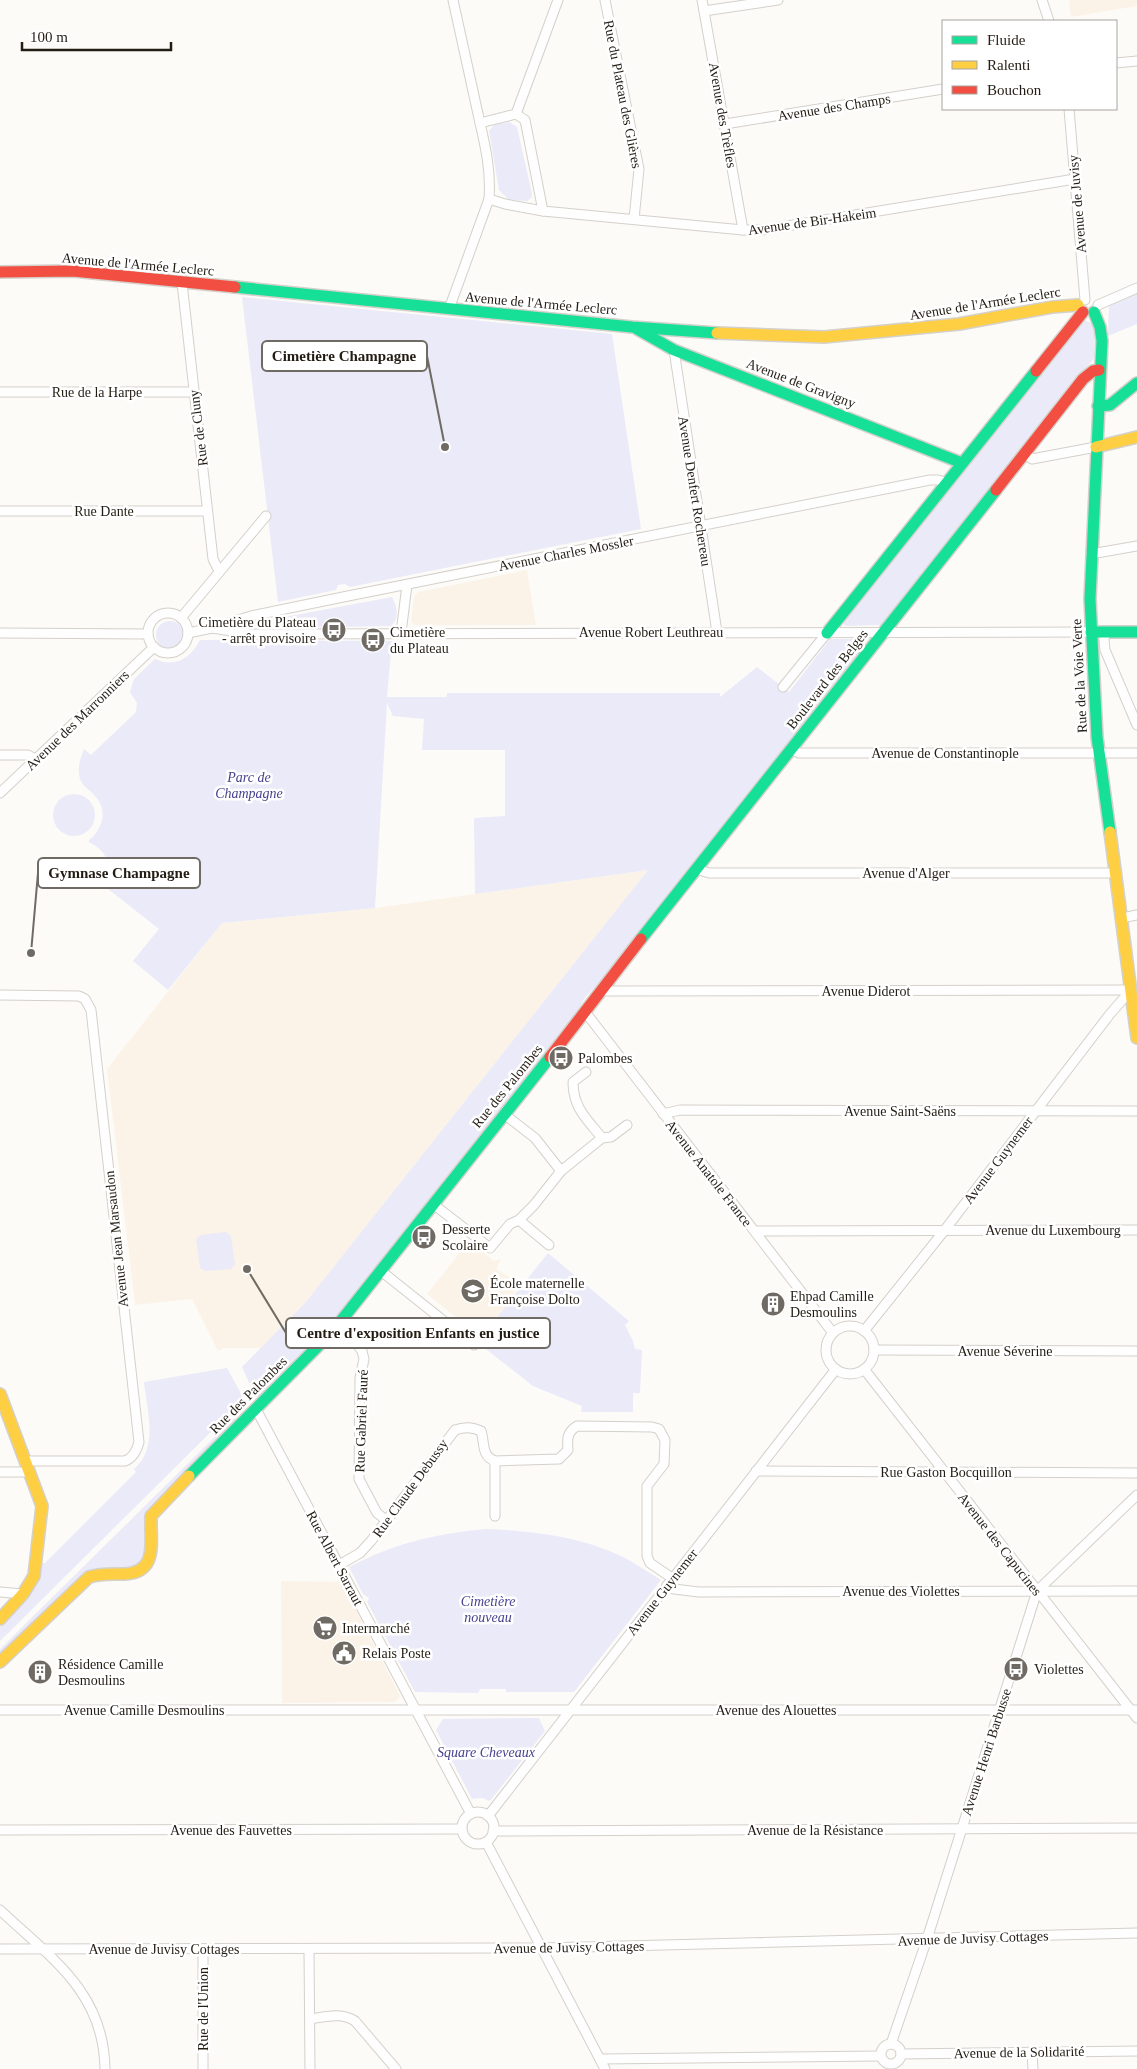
<svg xmlns="http://www.w3.org/2000/svg" width="1137" height="2069" viewBox="0 0 1137 2069" font-family="'Times New Roman',serif">
<style>
.built{fill:#fcf3e8}
.green{fill:#eaeaf9}
.lines{fill:none;stroke-linecap:round;stroke-linejoin:round}
.street-casing{stroke:#d4d0ca;stroke-width:11}
.fast-casing{stroke:#d4d0ca;stroke-width:14}
.slow-casing{stroke:#d4d0ca;stroke-width:14}
.jam-casing{stroke:#d4d0ca;stroke-width:14}
.street{stroke:#fffefe;stroke-width:9}
.fast{stroke:#16e098;stroke-width:11}
.slow{stroke:#ffcf43;stroke-width:11}
.jam{stroke:#f24e42;stroke-width:11}
.labels{text-anchor:middle;stroke-width:5;stroke-linejoin:round;paint-order:stroke}
.street-label{font-size:14px;fill:#231c13;stroke:#fff}
.poi-label{font-size:14px;fill:#231c13;stroke:#fff;text-anchor:start}
.park-label{font-size:14px;font-style:italic;fill:#46428f;stroke:#fff}
.leader{fill:none;stroke:#6f6a63;stroke-width:2}
.callout-dot{fill:#6f6a63;stroke:#fff;stroke-width:2}
.callout{fill:#fff;stroke:#6f6a63;stroke-width:2}
.callout-label{font-size:15px;text-anchor:middle;font-weight:bold;fill:#231c13}
</style>
<rect width="100%" height="100%" fill="#fdfbf8"/>
<g class="built">
<path d="M 1069,0 L 1137,0 L 1137,6 L 1071,17 Z"/>
<path d="M 527,570 L 536,625 L 414,625 L 411,622 L 414,596 L 418,592 Z"/>
<path d="M 648,870 L 305,1303 L 261,1348 L 224,1348 L 218,1351 L 192,1299 L 135,1305 L 107,1069 L 222,923 L 375,908 Z"/>
<path d="M 469,1241 L 494,1261 L 501,1259 L 496,1269 L 522,1284 L 481,1337 L 427,1294 Z"/>
<path d="M 281,1581 L 342,1582 L 400,1696 L 395,1702 L 282,1703 Z"/>
</g>
<g class="green">
<path d="M 509,122 L 517,127 L 532,194 L 531,198 L 527,201 L 509,200 L 499,190 L 489,131 L 494,125 Z"/>
<path d="M 1137,292 L 1137,324 L 1108,336 L 1109,303 Z"/>
<path d="M 242,297 L 612,334 L 641,529 L 350,587 L 345,584 L 338,585 L 336,590 L 278,602 Z"/>
<path d="M 1084,320 L 1091,323 L 1095,329 L 1094,358 L 883,625 L 845,626 L 843,621 Z"/>
<path d="M 392,597 C 397,607 400,618 391,626 L 287,628 L 285,617 Z"/>
<circle cx="170" cy="635" r="14"/>
<path d="M 830,639 L 861,639 L 864,646 L 599,985 C 587,992 580,1003 577,1016 L 338,1318 L 259,1397 L 255,1396 L 242,1367 L 305,1303 L 648,870 L 475,894 L 474,818 L 505,816 L 505,750 L 422,750 L 424,719 L 393,716 L 387,703 L 375,908 L 222,923 L 168,990 L 133,961 L 159,929 L 103,885 C 113,867 108,851 89,842 L 89,840 C 103,829 108,810 95,796 C 90,789 83,788 80,779 C 77,768 80,759 84,749 L 91,755 L 136,712 L 137,703 L 130,692 L 134,679 L 155,659 C 175,668 190,659 200,640 L 392,641 L 387,697 L 447,697 L 447,693 L 720,693 L 720,697 L 757,667 L 789,692 Z"/>
<circle cx="74" cy="815" r="21"/>
<path d="M 226,1232 L 231,1236 L 235,1264 L 231,1269 L 205,1271 L 200,1268 L 196,1240 L 200,1235 Z"/>
<path d="M 548,1253 L 629,1321 L 625,1325 L 633,1341 L 635,1349 L 642,1350 L 640,1393 L 633,1393 L 633,1412 L 581,1412 L 582,1406 L 533,1386 L 477,1342 Z"/>
<path d="M 227,1368 L 244,1399 L 0,1641 L 0,1627 L 27,1600 L 38,1583 L 42,1563 L 45,1563 L 136,1472 L 134,1469 C 159,1448 147,1411 144,1382 Z"/>
<path d="M 234,1418 L 237,1422 L 152,1506 L 146,1556 L 140,1567 L 96,1569 L 0,1656 L 0,1649 Z"/>
<path d="M 486,1529 C 532,1531 579,1536 621,1556 C 635,1563 648,1572 661,1580 L 574,1692 L 506,1692 L 506,1689 L 480,1689 L 478,1693 L 415,1692 L 367,1602 L 369,1598 L 363,1594 L 349,1567 C 395,1543 434,1534 486,1529 Z"/>
<path d="M 539,1718 L 545,1731 L 490,1801 L 482,1798 L 472,1799 L 436,1730 L 443,1719 Z"/>
</g>
<g class="lines">
<defs>
<g id="street">
<path d="M 453,0 L 480,123"/>
<path d="M 605,0 L 639,169 L 634,219"/>
<path d="M 702,0 L 743,230"/>
<path d="M 1042,0 L 1049,21"/>
<path d="M 704,11 L 778,0"/>
<path d="M 1116,63 L 1137,61"/>
<path d="M 1069,109 L 1085,300"/>
<path d="M 516,114 L 558,0"/>
<path d="M 725,124 L 943,89"/>
<path d="M 489,199 L 505,204 L 543,211 L 743,230 L 762,230 L 1075,179"/>
<path d="M 182,283 L 213,559 L 219,571"/>
<path d="M 1098,305 L 1137,288"/>
<path d="M 449,309 L 489,199 C 491,172 486,149 480,123 L 516,114 L 525,120 L 543,211"/>
<path d="M 674,350 L 717,632"/>
<path d="M 0,392 L 194,392"/>
<path d="M 1025,453 L 1032,459 L 1096,447"/>
<path d="M 0,511 L 207,511"/>
<path d="M 1091,554 L 1137,546"/>
<circle cx="168" cy="633" r="20"/>
<path d="M 181,618 L 266,516"/>
<path d="M 212,628 L 251,634 L 1091,632"/>
<path d="M 1106,632 L 1104,639 L 1105,650 L 1137,725"/>
<path d="M 0,633 L 148,634"/>
<path d="M 188,633 L 212,628 L 251,616 L 343,597 L 930,480 L 938,480 L 946,482"/>
<path d="M 401,633 L 407,585"/>
<path d="M 783,687 L 827,633"/>
<path d="M 791,749 L 799,753 L 1137,753"/>
<path d="M 0,755 L 28,755 L 35,759"/>
<path d="M 0,793 L 154,647"/>
<path d="M 696,869 L 709,873 L 1115,873"/>
<path d="M 1122,918 L 1137,915"/>
<path d="M 602,989 L 607,991 L 1131,990"/>
<path d="M 0,995 L 79,996 L 85,999 L 91,1010 L 139,1442 C 137,1450 133,1458 125,1461 L 24,1461"/>
<path d="M 586,1013 L 833,1333"/>
<path d="M 586,1072 L 573,1082 C 573,1108 587,1119 602,1138"/>
<path d="M 504,1114 L 535,1138 L 561,1171"/>
<path d="M 663,1114 L 680,1110 L 1137,1111"/>
<path d="M 433,1204 L 490,1248 L 510,1224 L 519,1220 L 534,1205 L 561,1171 L 602,1138 L 611,1137 L 627,1125"/>
<path d="M 519,1220 L 549,1245"/>
<path d="M 755,1231 L 1137,1230"/>
<path d="M 381,1271 L 474,1345"/>
<path d="M 340,1321 L 362,1351 L 364,1359 L 360,1378 L 359,1479 L 377,1513 L 386,1520"/>
<circle cx="850" cy="1350" r="24"/>
<path d="M 864,1331 L 944,1231 L 1110,1014 L 1131,990"/>
<path d="M 874,1350 L 1137,1351"/>
<path d="M 864,1369 L 1137,1718"/>
<path d="M 256,1409 L 471,1814"/>
<path d="M 495,1461 L 495,1516"/>
<path d="M 756,1471 L 1137,1473"/>
<path d="M 0,1472 L 29,1472"/>
<path d="M 339,1565 L 360,1553 L 371,1541 L 455,1430 C 463,1427 473,1427 481,1431 C 485,1443 481,1456 495,1461 L 559,1459 L 568,1450 C 567,1439 567,1432 577,1426 L 652,1427 L 659,1429 L 665,1440 L 664,1464 L 647,1486 L 647,1556 L 650,1563 L 672,1578"/>
<path d="M 667,1585 L 674,1589 L 699,1592 L 1137,1591"/>
<path d="M 0,1592 L 23,1594"/>
<path d="M 0,1710 L 1137,1710"/>
<circle cx="478" cy="1828" r="16"/>
<path d="M 488,1816 L 836,1369"/>
<path d="M 0,1830 L 462,1829"/>
<path d="M 493,1831 L 1137,1828"/>
<path d="M 486,1842 L 605,2069"/>
<path d="M 0,1910 C 51,1958 104,1992 105,2069"/>
<path d="M 0,1949 L 542,1948 L 1137,1933"/>
<path d="M 203,1949 L 203,2069"/>
<path d="M 309,1949 L 310,2069"/>
<path d="M 310,2019 C 326,2017 341,2012 355,2021 L 396,2069"/>
<circle cx="891" cy="2054" r="10"/>
<path d="M 891,2044 L 927,1939 L 1037,1591 L 1137,1495"/>
<path d="M 1032,2052 L 1033,2069"/>
<path d="M 901,2054 L 1137,2051"/>
<path d="M 600,2059 L 880,2056"/>
</g>
<g id="fast">
<path d="M 235,287 L 632,327 L 717,333"/>
<path d="M 1094,312 L 1100,327 L 1102,341 L 1090,599 L 1097,737 L 1110,832"/>
<path d="M 637,329 L 674,350 L 962,463"/>
<path d="M 1098,406 L 1110,405 L 1137,383"/>
<path d="M 1091,632 L 1137,632"/>
<path d="M 827,633 L 1036,371"/>
<path d="M 641,939 L 996,490"/>
<path d="M 189,1476 L 333,1331 L 550,1057"/>
</g>
<g id="slow">
<path d="M 717,333 L 824,337 L 959,324 L 1052,307 L 1078,305"/>
<path d="M 1096,447 L 1137,437"/>
<path d="M 1110,832 L 1137,1038"/>
<path d="M 0,1394 L 42,1506 L 34,1576 L 23,1594 L 0,1619"/>
<path d="M 0,1662 L 89,1577 C 101,1573 112,1574 124,1574 C 159,1573 150,1541 151,1516 L 189,1476"/>
</g>
<g id="jam">
<path d="M 0,272 L 73,271 L 235,287"/>
<path d="M 1036,371 L 1083,312"/>
<path d="M 996,490 L 1083,379 L 1093,371 L 1099,370"/>
<path d="M 550,1057 L 641,939"/>
</g>
</defs>
<use href="#street" class="street-casing"/>
<use href="#fast" class="fast-casing"/>
<use href="#slow" class="slow-casing"/>
<use href="#jam" class="jam-casing"/>
<use href="#street" class="street"/>
<use href="#fast" class="fast"/>
<use href="#slow" class="slow"/>
<use href="#jam" class="jam"/>
</g>
<defs>
<symbol id="bus-disc" viewBox="-11 -11 22 22"><circle r="9.5" fill="#6f6a63" stroke="#fff"/><path d="M-5-6H5V4H4V6H2V4H-2V6H-4V4H-5ZM-3.5-4V0h7V-4ZM-3.5 1.2v1.5H-2V1.2ZM2 1.2v1.5H3.5V1.2Z" fill="#fff"/></symbol>
<symbol id="school-disc" viewBox="-11 -11 22 22"><circle r="9.5" fill="#6f6a63" stroke="#fff"/><path d="M0-5L7-2L0 1L-7-2ZM-4 1L0 2.5L4 1V4Q0 6-4 4Z" fill="#fff"/></symbol>
<symbol id="building-disc" viewBox="-11 -11 22 22"><circle r="9.5" fill="#6f6a63" stroke="#fff"/><path d="M-4-6H4V6H1V3H-1V6H-4ZM-2.5-4.3h1.7v1.8h-1.7ZM.8-4.3h1.7v1.8H.8ZM-2.5-1h1.7V.8h-1.7ZM.8-1h1.7V.8H.8Z" fill="#fff"/></symbol>
<symbol id="supermarket-disc" viewBox="-11 -11 22 22"><circle r="9.5" fill="#6f6a63" stroke="#fff"/><path d="M-6-5.5h2.5l.6 2H6L4.5 2H-2.5L-4.4-4H-6ZM-1.5 3.2a1.3 1.3 0 1 0 .1 0ZM3 3.2a1.3 1.3 0 1 0 .1 0Z" fill="#fff"/></symbol>
<symbol id="civic-disc" viewBox="-11 -11 22 22"><circle r="9.5" fill="#6f6a63" stroke="#fff"/><path d="M-.6-6.5H3V-4.5H.6V-3L4-1V1h2V6H-6V1h2V-1L-.6-3ZM-1.2 2.5V6h2.4V2.5Z" fill="#fff"/></symbol>
</defs>
<g fill-rule="evenodd">
<use href="#bus-disc" x="320" y="616" width="28" height="28"/>
<use href="#bus-disc" x="359" y="626" width="28" height="28"/>
<use href="#bus-disc" x="547" y="1044" width="28" height="28"/>
<use href="#bus-disc" x="410" y="1223" width="28" height="28"/>
<use href="#school-disc" x="459" y="1277" width="28" height="28"/>
<use href="#building-disc" x="759" y="1290" width="28" height="28"/>
<use href="#supermarket-disc" x="311" y="1614" width="28" height="28"/>
<use href="#civic-disc" x="330" y="1639" width="28" height="28"/>
<use href="#bus-disc" x="1002" y="1655" width="28" height="28"/>
<use href="#building-disc" x="26" y="1658" width="28" height="28"/>
</g>
<g class="labels">
<g class="street-label">
<text transform="translate(623 94) rotate(79)" y="5">Rue du Plateau des Glières</text>
<text transform="translate(834 107) rotate(-9)" y="5">Avenue des Champs</text>
<text transform="translate(723 115) rotate(80)" y="5">Avenue des Trèfles</text>
<text transform="translate(1077 204) rotate(-95)" y="5">Avenue de Juvisy</text>
<text transform="translate(812 221) rotate(-8)" y="5">Avenue de Bir-Hakeim</text>
<text transform="translate(138 264) rotate(5)" y="5">Avenue de l'Armée Leclerc</text>
<text transform="translate(541 303) rotate(5)" y="5">Avenue de l'Armée Leclerc</text>
<text transform="translate(985 303) rotate(-9)" y="5">Avenue de l'Armée Leclerc</text>
<text transform="translate(801 383) rotate(21)" y="5">Avenue de Gravigny</text>
<text x="97" y="397">Rue de la Harpe</text>
<text transform="translate(198 428) rotate(-97)" y="5">Rue de Cluny</text>
<text transform="translate(695 491) rotate(81)" y="5">Avenue Denfert Rochereau</text>
<text x="104" y="516">Rue Dante</text>
<text transform="translate(566 553) rotate(-11)" y="5">Avenue Charles Mossler</text>
<text x="651" y="637">Avenue Robert Leuthreau</text>
<text transform="translate(1079 676) rotate(-93)" y="5">Rue de la Voie Verte</text>
<text transform="translate(827 679) rotate(-52)" y="5">Boulevard des Belges</text>
<text transform="translate(77 720) rotate(-44)" y="5">Avenue des Marronniers</text>
<text x="945" y="758">Avenue de Constantinople</text>
<text x="906" y="878">Avenue d'Alger</text>
<text x="866" y="996">Avenue Diderot</text>
<text transform="translate(507 1086) rotate(-51)" y="5">Rue des Palombes</text>
<text x="900" y="1116">Avenue Saint-Saëns</text>
<text transform="translate(998 1160) rotate(-53)" y="5">Avenue Guynemer</text>
<text transform="translate(709 1173) rotate(52)" y="5">Avenue Anatole France</text>
<text x="1053" y="1235">Avenue du Luxembourg</text>
<text transform="translate(116 1239) rotate(-96)" y="5">Avenue Jean Marsaudon</text>
<text x="1005" y="1356">Avenue Séverine</text>
<text transform="translate(248 1395) rotate(-45)" y="5">Rue des Palombes</text>
<text transform="translate(361 1421) rotate(-88)" y="5">Rue Gabriel Fauré</text>
<text x="946" y="1477">Rue Gaston Bocquillon</text>
<text transform="translate(410 1488) rotate(-54)" y="5">Rue Claude Debussy</text>
<text transform="translate(1000 1544) rotate(52)" y="5">Avenue des Capucines</text>
<text transform="translate(335 1558) rotate(62)" y="5">Rue Albert Sarraut</text>
<text x="901" y="1596">Avenue des Violettes</text>
<text transform="translate(662 1592) rotate(-52)" y="5">Avenue Guynemer</text>
<text x="144" y="1715">Avenue Camille Desmoulins</text>
<text x="776" y="1715">Avenue des Alouettes</text>
<text transform="translate(986 1752) rotate(-72)" y="5">Avenue Henri Barbusse</text>
<text x="231" y="1835">Avenue des Fauvettes</text>
<text x="815" y="1835">Avenue de la Résistance</text>
<text transform="translate(973 1938) rotate(-2)" y="5">Avenue de Juvisy Cottages</text>
<text transform="translate(569 1947) rotate(-1)" y="5">Avenue de Juvisy Cottages</text>
<text x="164" y="1954">Avenue de Juvisy Cottages</text>
<text transform="translate(203 2009) rotate(-90)" y="5">Rue de l'Union</text>
<text transform="translate(1019 2052) rotate(-1)" y="5">Avenue de la Solidarité</text>
</g>
<g class="poi-label">
<text x="316" y="627" text-anchor="end">Cimetière du Plateau<tspan x="316" dy="16">- arrêt provisoire</tspan></text>
<text x="390" y="637">Cimetière<tspan x="390" dy="16">du Plateau</tspan></text>
<text x="578" y="1063">Palombes</text>
<text x="442" y="1234">Desserte<tspan x="442" dy="16">Scolaire</tspan></text>
<text x="490" y="1288">École maternelle<tspan x="490" dy="16">Françoise Dolto</tspan></text>
<text x="790" y="1301">Ehpad Camille<tspan x="790" dy="16">Desmoulins</tspan></text>
<text x="342" y="1633">Intermarché</text>
<text x="362" y="1658">Relais Poste</text>
<text x="58" y="1669">Résidence Camille<tspan x="58" dy="16">Desmoulins</tspan></text>
<text x="1034" y="1674">Violettes</text>
</g>
<g class="park-label">
<text x="249" y="782">Parc de<tspan x="249" dy="16">Champagne</tspan></text>
<text x="488" y="1606">Cimetière<tspan x="488" dy="16">nouveau</tspan></text>
<text x="486" y="1757">Square Cheveaux</text>
</g>
</g>
<path class="leader" d="M445 447L427 356M31 953L38 873M247 1269L286 1333"/>
<g class="callout-dot">
<circle cx="445" cy="447" r="5"/>
<circle cx="31" cy="953" r="5"/>
<circle cx="247" cy="1269" r="5"/>
</g>
<g class="callout">
<rect x="262" y="341" width="165" height="30" rx="5"/>
<rect x="38" y="858" width="162" height="30" rx="5"/>
<rect x="286" y="1318" width="264" height="30" rx="5"/>
</g>
<g class="callout-label">
<text x="344" y="361">Cimetière Champagne</text>
<text x="119" y="878">Gymnase Champagne</text>
<text x="418" y="1338">Centre d'exposition Enfants en justice</text>
</g>
<rect x="942" y="20" width="175" height="90" fill="#ffffff" stroke="#a7a4a1"/>
<rect x="952" y="36" width="25" height="8" fill="#16e098" stroke="#a7a4a1"/>
<text x="987" y="45" font-size="15" fill="#231c13">Fluide</text>
<rect x="952" y="61" width="25" height="8" fill="#ffcf43" stroke="#a7a4a1"/>
<text x="987" y="70" font-size="15" fill="#231c13">Ralenti</text>
<rect x="952" y="86" width="25" height="8" fill="#f24e42" stroke="#a7a4a1"/>
<text x="987" y="95" font-size="15" fill="#231c13">Bouchon</text>
<path d="M22 42v8h149v-8" fill="none" stroke="#231c13" stroke-width="2.5"/>
<text x="30" y="42" font-size="15" fill="#231c13" stroke="#ffffff" stroke-width="4" paint-order="stroke">100 m</text>
</svg>
